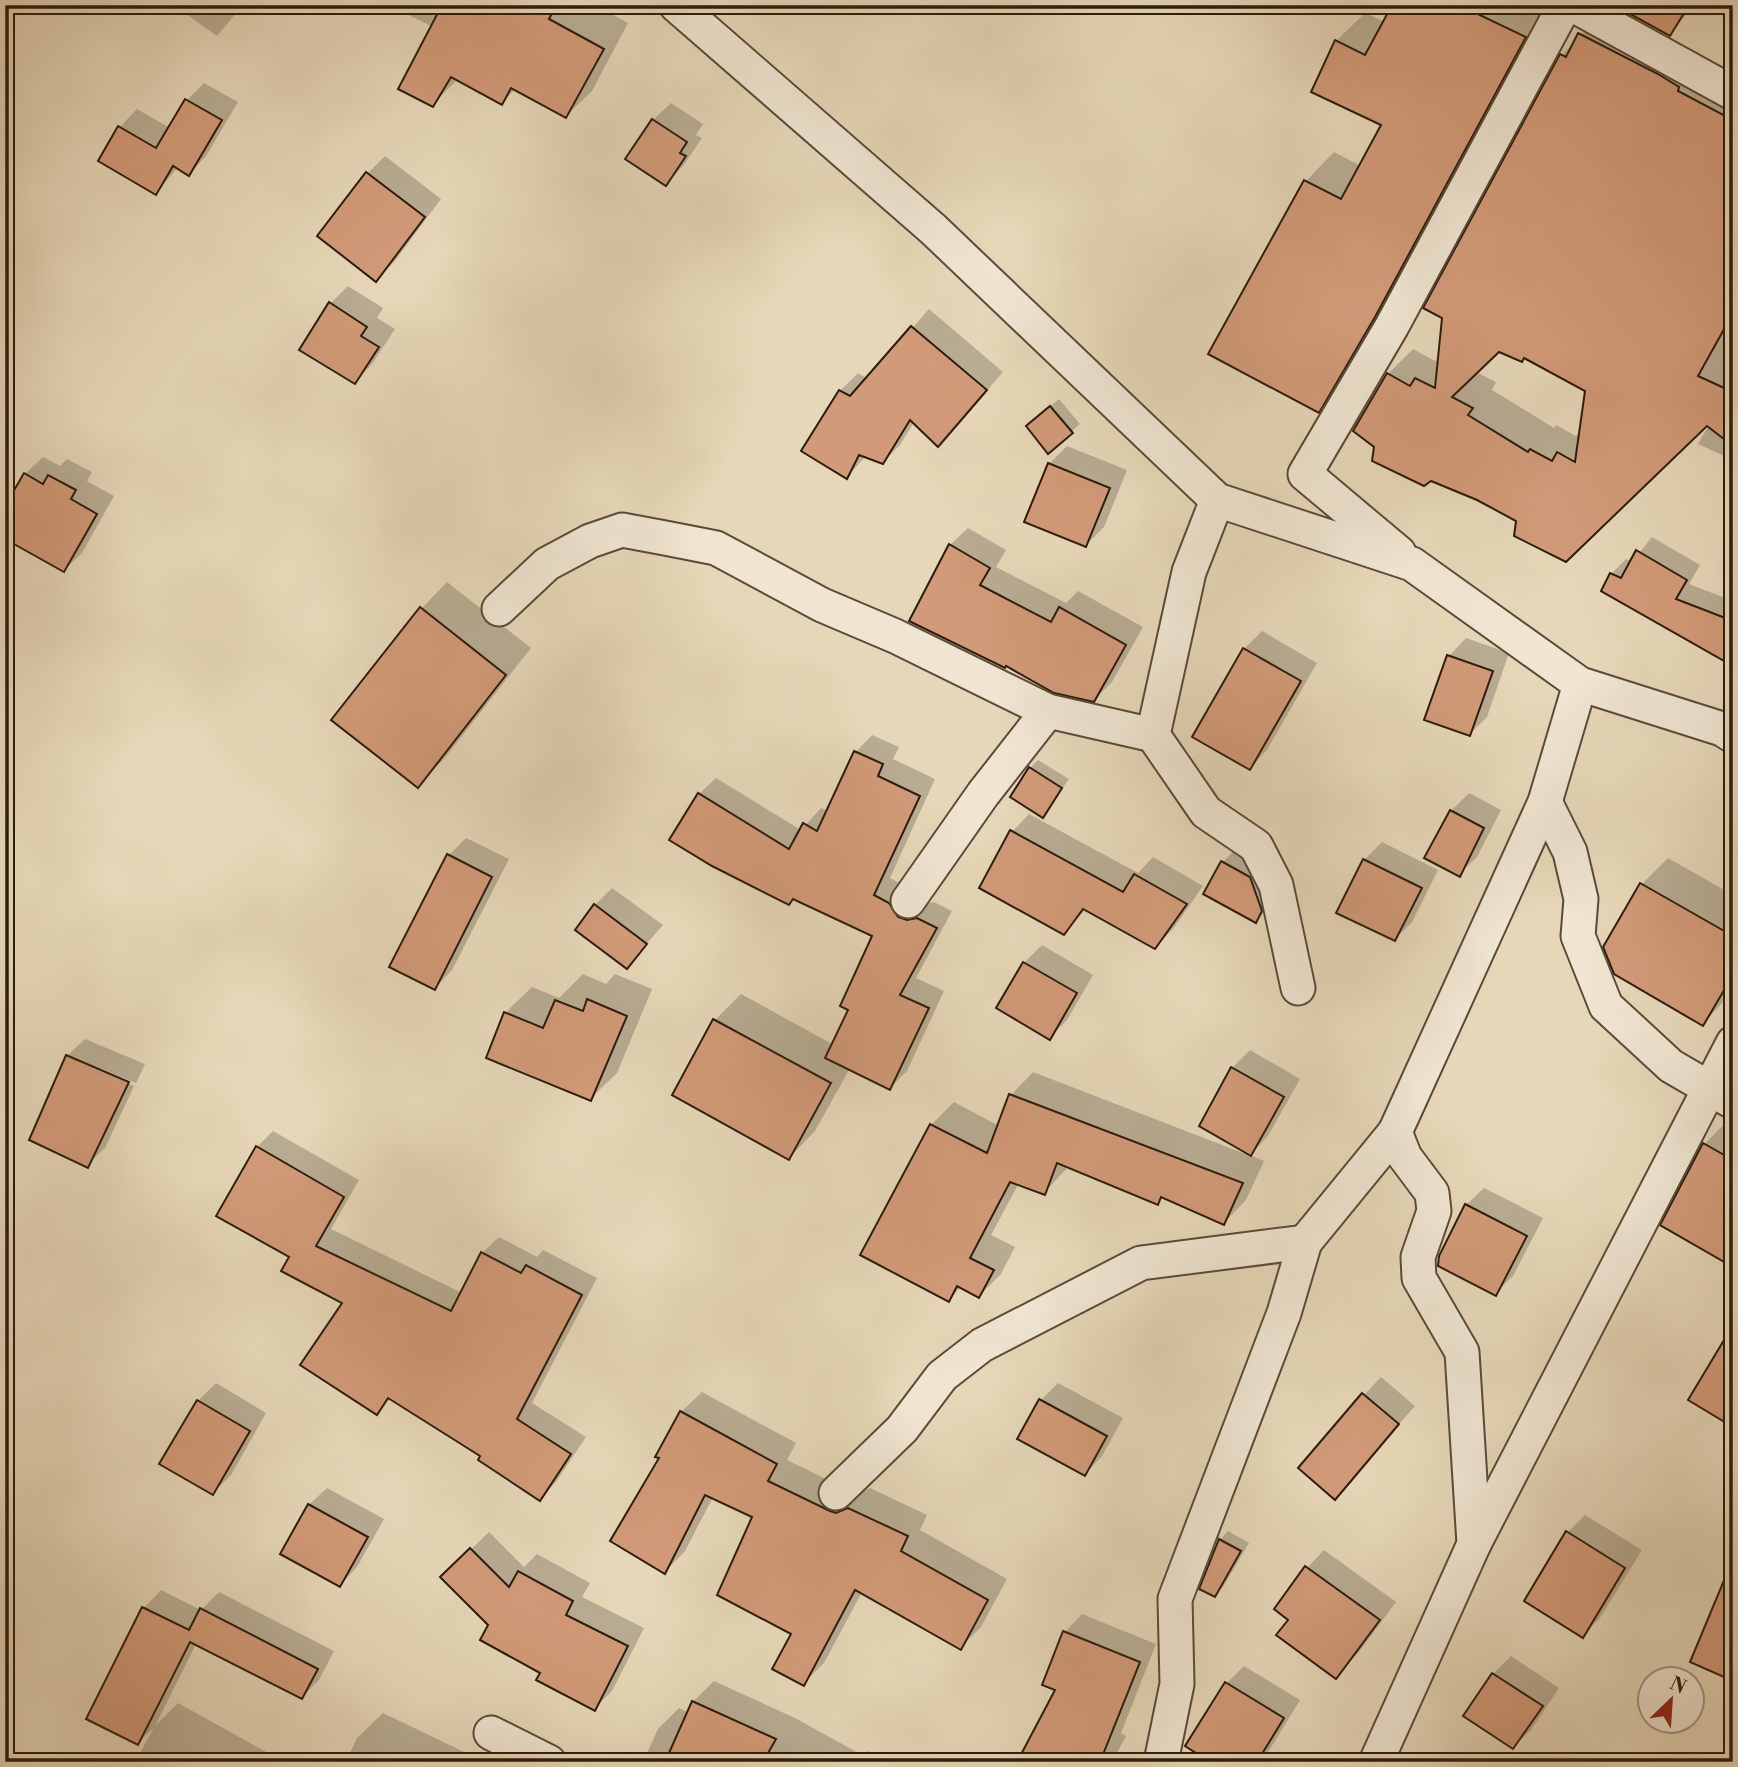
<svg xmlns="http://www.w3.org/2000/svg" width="1738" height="1767" viewBox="0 0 1738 1767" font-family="'Libre Bodoni',serif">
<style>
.shadow{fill:#0003;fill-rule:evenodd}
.building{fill:#d29a78;stroke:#2b1c0d;stroke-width:2;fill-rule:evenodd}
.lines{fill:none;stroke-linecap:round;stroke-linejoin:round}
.minor-casing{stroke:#5a4b38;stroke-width:37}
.minor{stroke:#efe5d1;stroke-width:33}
</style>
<rect width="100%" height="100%" fill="#e6d7b8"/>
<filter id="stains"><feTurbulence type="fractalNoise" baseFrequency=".00286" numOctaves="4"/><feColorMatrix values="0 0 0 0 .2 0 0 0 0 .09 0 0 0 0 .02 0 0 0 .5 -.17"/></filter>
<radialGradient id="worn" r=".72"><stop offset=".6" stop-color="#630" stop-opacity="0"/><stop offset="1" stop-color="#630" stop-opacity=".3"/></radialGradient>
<g class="shadow">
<path d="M 5,5 L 24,5 L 5,25 Z"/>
<path d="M 186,5 L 243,5 L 217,36 L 182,11 Z"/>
<path d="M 388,5 L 596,5 L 628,23 L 592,91 L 566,116 L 516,88 L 502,103 L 458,79 L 432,105 L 433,27 Z"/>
<path d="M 1394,5 L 1546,5 L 1347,382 L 1318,411 L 1211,354 L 1306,181 L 1334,152 L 1361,166 L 1383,124 L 1336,41 L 1365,13 L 1385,22 Z"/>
<path d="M 1625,5 L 1694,5 L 1670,34 Z"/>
<path d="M 1605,9 L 1733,82 L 1733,329 L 1723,351 L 1733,356 L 1733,460 L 1698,444 L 1712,420 L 1518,520 L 1431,478 L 1388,374 L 1413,349 L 1435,361 L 1440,356 L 1562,55 ZM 1499,350 L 1525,356 L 1587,390 L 1582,430 L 1576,436 L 1556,425 L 1554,428 L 1492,390 L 1496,382 L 1476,372 Z"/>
<path d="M 204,83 L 238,102 L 206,156 L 189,174 L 178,167 L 156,193 L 100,160 L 120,127 L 137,109 L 170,128 L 187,100 Z"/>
<path d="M 671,103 L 703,124 L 696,135 L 702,138 L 683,166 L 665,184 L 653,120 Z"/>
<path d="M 385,156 L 441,199 L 394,262 L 376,279 L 368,173 Z"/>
<path d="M 348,286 L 383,308 L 377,318 L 395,329 L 372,364 L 355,382 L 331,303 Z"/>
<path d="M 929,309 L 1003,372 L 956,427 L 938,445 L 914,422 L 900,445 L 883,462 L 866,456 L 847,477 L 804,450 L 840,391 L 858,373 L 868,379 Z"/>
<path d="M 1059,399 L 1080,424 L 1071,432 L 1036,418 Z"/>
<path d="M 1067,446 L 1127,470 L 1104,527 L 1086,545 L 1027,521 L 1050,463 Z"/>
<path d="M 43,457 L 60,466 L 67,459 L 92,472 L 87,481 L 114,496 L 82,553 L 64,570 L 25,474 Z"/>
<path d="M 968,528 L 1006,550 L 996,567 L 1066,603 L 1078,591 L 1143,627 L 1112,682 L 1094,700 L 1007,664 L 950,545 Z"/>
<path d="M 1652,537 L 1700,565 L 1689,584 L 1733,601 L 1733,658 L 1611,574 L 1626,559 L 1632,562 Z"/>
<path d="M 447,582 L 531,648 L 444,759 L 417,786 L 421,609 Z"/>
<path d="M 1262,631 L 1317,663 L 1267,750 L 1250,768 L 1244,649 Z"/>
<path d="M 1466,638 L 1509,653 L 1487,717 L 1470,734 L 1449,656 Z"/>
<path d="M 872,735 L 899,747 L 893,759 L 935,779 L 890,878 L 906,887 L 925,904 L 934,902 L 952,911 L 916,978 L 944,991 L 907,1071 L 890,1088 L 850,1068 L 815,1131 L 789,1158 L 715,1020 L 741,994 L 834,1045 L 851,1009 L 875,935 L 794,898 L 789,903 L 699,794 L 716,778 L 801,830 L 821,808 L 828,811 L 856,752 Z"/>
<path d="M 1038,760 L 1069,779 L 1043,816 L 1030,768 Z"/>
<path d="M 1469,793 L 1501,810 L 1477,857 L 1459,874 L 1451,811 Z"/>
<path d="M 1029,814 L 1138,873 L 1153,857 L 1203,886 L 1173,929 L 1155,947 L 1086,909 L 1064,933 L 1012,832 Z"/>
<path d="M 466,838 L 509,859 L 452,970 L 435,988 L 449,855 Z"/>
<path d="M 1382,842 L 1438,870 L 1412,922 L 1395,939 L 1364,860 Z"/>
<path d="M 1240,844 L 1273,903 L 1255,921 L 1205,893 L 1223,862 Z"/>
<path d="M 1668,858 L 1733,895 L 1733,991 L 1703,1024 L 1642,884 Z"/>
<path d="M 612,888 L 663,925 L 627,966 L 595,905 Z"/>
<path d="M 1042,945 L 1093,975 L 1067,1020 L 1050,1037 L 998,1008 L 1024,963 Z"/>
<path d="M 583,974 L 606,984 L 615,974 L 652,989 L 617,1073 L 590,1099 L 505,1013 L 532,987 L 559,998 Z"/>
<path d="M 5,983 L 10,985 L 5,996 Z"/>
<path d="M 85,1039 L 145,1064 L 136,1083 L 73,1057 L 73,1060 L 134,1086 L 105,1148 L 87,1165 L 67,1056 Z"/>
<path d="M 1250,1050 L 1300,1079 L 1268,1136 L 1250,1155 L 1264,1161 L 1246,1200 L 1224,1223 L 1164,1196 L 1157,1202 L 1069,1166 L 1044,1193 L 1019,1183 L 991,1235 L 1015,1247 L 1001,1274 L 979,1296 L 961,1287 L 949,1300 L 863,1254 L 931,1125 L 954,1102 L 999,1126 L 1011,1095 L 1033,1072 L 1248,1155 L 1232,1068 Z"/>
<path d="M 1729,1119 L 1733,1121 L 1733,1265 L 1663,1225 L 1705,1144 Z"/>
<path d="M 273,1131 L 359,1180 L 331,1229 L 462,1293 L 482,1253 L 499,1237 L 537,1257 L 543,1250 L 597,1278 L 532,1403 L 586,1437 L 556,1482 L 540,1499 L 482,1456 L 391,1398 L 377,1413 L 345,1302 L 291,1256 L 257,1147 Z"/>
<path d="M 1484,1188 L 1543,1218 L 1513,1276 L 1496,1293 L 1466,1205 Z"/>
<path d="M 1381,1377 L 1415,1406 L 1335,1497 L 1364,1395 Z"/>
<path d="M 216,1383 L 266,1413 L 231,1475 L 213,1493 L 198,1401 Z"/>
<path d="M 1058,1383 L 1123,1418 L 1102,1456 L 1085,1474 L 1041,1400 Z"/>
<path d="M 702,1392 L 796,1443 L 787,1460 L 851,1491 L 858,1493 L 870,1488 L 927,1515 L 920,1530 L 1007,1579 L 981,1627 L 960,1648 L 862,1592 L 824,1663 L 803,1684 L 793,1634 L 754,1516 L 713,1497 L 685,1551 L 665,1572 L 661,1458 L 681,1412 Z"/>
<path d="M 327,1488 L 384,1519 L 357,1567 L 340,1585 L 309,1505 Z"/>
<path d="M 1585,1515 L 1642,1550 L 1600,1618 L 1583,1635 L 1568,1532 Z"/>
<path d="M 1228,1531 L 1249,1543 L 1223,1587 L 1214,1595 L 1220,1540 Z"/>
<path d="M 489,1532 L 524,1567 L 537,1554 L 590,1583 L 582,1597 L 644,1628 L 612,1691 L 594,1709 L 542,1672 L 443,1577 Z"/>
<path d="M 1324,1550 L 1396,1602 L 1358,1653 L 1340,1671 L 1290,1620 L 1307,1568 Z"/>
<path d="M 161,1590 L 201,1610 L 219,1592 L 334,1651 L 319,1680 L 302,1697 L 196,1644 L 155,1726 L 178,1703 L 270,1754 L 266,1762 L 135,1762 L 154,1728 L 137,1743 L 144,1608 Z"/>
<path d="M 1082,1614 L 1156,1644 L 1121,1733 L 1126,1736 L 1112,1762 L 1019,1762 L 1058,1689 L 1065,1632 Z"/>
<path d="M 1511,1656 L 1559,1688 L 1531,1730 L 1513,1747 L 1466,1716 L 1493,1674 Z"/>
<path d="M 1244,1666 L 1300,1700 L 1262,1762 L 1214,1762 L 1227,1683 Z"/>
<path d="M 714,1681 L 795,1718 L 862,1755 L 867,1751 L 890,1762 L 643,1762 L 658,1729 L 679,1708 L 689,1713 L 693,1702 Z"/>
<path d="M 383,1713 L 485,1762 L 346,1762 L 357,1738 Z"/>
<path d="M 501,1751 L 518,1762 L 490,1762 Z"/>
</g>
<g class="building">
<path d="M 442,5 L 556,5 L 549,19 L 604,49 L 566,118 L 511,88 L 502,105 L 451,77 L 433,107 L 398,89 Z"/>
<path d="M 1392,5 L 1459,5 L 1526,37 L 1375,317 L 1319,413 L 1208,354 L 1304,180 L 1341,199 L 1381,125 L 1311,92 L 1335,40 L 1365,55 Z"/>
<path d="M 1623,5 L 1689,5 L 1670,36 L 1621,9 Z"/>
<path d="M 1578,33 L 1658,74 L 1679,87 L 1678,91 L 1733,120 L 1733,313 L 1698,376 L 1733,392 L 1733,446 L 1707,426 L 1566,562 L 1514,536 L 1516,521 L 1477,500 L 1431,481 L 1424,486 L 1372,461 L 1374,447 L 1353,431 L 1387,373 L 1410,386 L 1415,378 L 1435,388 L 1442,318 L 1423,308 L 1560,54 L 1566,57 ZM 1499,352 L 1522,362 L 1524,358 L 1585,391 L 1575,462 L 1557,452 L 1552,461 L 1530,449 L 1528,452 L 1468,415 L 1473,408 L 1452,397 Z"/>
<path d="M 185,99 L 222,120 L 189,176 L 173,166 L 156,195 L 98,161 L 118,126 L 156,148 Z"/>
<path d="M 652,119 L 687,142 L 680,153 L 686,156 L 666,186 L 625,159 Z"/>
<path d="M 366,172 L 425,217 L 376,282 L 317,236 Z"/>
<path d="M 329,302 L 367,327 L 361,336 L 379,347 L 355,384 L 299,350 Z"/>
<path d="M 911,326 L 987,390 L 938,447 L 910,420 L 883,464 L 859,455 L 847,479 L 801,451 L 839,390 L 850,396 Z"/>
<path d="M 1050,406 L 1073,433 L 1048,454 L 1026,426 Z"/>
<path d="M 1048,463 L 1110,488 L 1086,547 L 1024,522 Z"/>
<path d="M 24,473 L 43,484 L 48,475 L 76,490 L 71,499 L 97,514 L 64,572 L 5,539 L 5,506 Z"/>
<path d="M 949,544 L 990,568 L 980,585 L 1051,622 L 1059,607 L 1126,645 L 1094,702 L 1054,693 L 1006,666 L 1005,668 L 909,621 Z"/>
<path d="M 1636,550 L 1687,580 L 1676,599 L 1733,621 L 1733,666 L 1601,591 L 1610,573 L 1621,578 Z"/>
<path d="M 420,607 L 506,675 L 418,788 L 331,720 Z"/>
<path d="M 1243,648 L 1301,681 L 1250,770 L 1192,737 Z"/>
<path d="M 1447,655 L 1493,671 L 1470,736 L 1424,720 Z"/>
<path d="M 854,751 L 883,764 L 878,776 L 920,796 L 874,895 L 889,903 L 898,917 L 907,920 L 917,918 L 937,928 L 900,995 L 929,1008 L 890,1090 L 825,1058 L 848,1010 L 840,1006 L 872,936 L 793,899 L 789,905 L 712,866 L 669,840 L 698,793 L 789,849 L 803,823 L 817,831 Z"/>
<path d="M 1029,767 L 1062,788 L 1043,818 L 1010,797 Z"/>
<path d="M 1450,810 L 1484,828 L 1460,877 L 1424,858 Z"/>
<path d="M 1010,830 L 1123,892 L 1134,874 L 1187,904 L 1155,949 L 1083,909 L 1064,935 L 979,888 Z"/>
<path d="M 447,854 L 492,877 L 435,990 L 389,967 Z"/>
<path d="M 1363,859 L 1422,888 L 1395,941 L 1336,913 Z"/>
<path d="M 1221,861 L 1250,877 L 1262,911 L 1256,923 L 1203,894 Z"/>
<path d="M 1640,883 L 1733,936 L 1733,975 L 1703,1026 L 1614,974 L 1603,947 Z"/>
<path d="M 594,904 L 647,944 L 627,969 L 575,930 Z"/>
<path d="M 1023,962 L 1077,993 L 1050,1040 L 996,1008 Z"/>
<path d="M 587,999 L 627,1016 L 591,1101 L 486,1058 L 504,1012 L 543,1028 L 555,1000 L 583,1011 Z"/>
<path d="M 713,1019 L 831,1083 L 789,1160 L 672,1095 Z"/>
<path d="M 66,1055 L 129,1082 L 88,1168 L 29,1140 Z"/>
<path d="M 1231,1067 L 1284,1097 L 1251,1156 L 1199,1126 Z"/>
<path d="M 1009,1094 L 1243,1183 L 1224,1225 L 1161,1197 L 1158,1205 L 1057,1163 L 1045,1195 L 1010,1182 L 970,1258 L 994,1270 L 979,1298 L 957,1286 L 949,1302 L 860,1255 L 930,1124 L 987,1153 Z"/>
<path d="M 1703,1143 L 1733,1160 L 1733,1267 L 1660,1225 Z"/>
<path d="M 256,1146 L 344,1197 L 316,1246 L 451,1311 L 481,1252 L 521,1273 L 526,1265 L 582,1295 L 517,1419 L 571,1454 L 540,1501 L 478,1460 L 480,1456 L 388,1398 L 377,1415 L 300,1365 L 342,1303 L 281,1271 L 289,1257 L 216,1216 Z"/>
<path d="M 1465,1204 L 1527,1236 L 1496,1296 L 1438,1266 L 1439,1256 Z"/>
<path d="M 1733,1325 L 1733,1427 L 1688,1400 Z"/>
<path d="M 1362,1393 L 1399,1424 L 1335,1500 L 1298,1468 Z"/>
<path d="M 1039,1399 L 1107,1436 L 1085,1476 L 1017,1439 Z"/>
<path d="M 197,1400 L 250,1431 L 213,1495 L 159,1464 Z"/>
<path d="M 680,1411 L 777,1464 L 768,1481 L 830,1511 L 836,1513 L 848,1508 L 908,1536 L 901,1551 L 988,1600 L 961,1650 L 855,1590 L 804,1686 L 772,1669 L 791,1634 L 717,1595 L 752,1517 L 705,1495 L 665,1574 L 610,1541 L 659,1458 L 655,1457 Z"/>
<path d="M 308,1504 L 368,1537 L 340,1587 L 280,1554 Z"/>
<path d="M 1566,1531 L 1625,1568 L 1583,1638 L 1524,1601 Z"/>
<path d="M 1219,1539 L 1241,1551 L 1215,1597 L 1199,1589 Z"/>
<path d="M 470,1548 L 509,1587 L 518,1571 L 573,1601 L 566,1615 L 628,1646 L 595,1711 L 536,1680 L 540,1673 L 480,1640 L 488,1625 L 440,1577 Z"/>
<path d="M 1732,1561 L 1733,1561 L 1733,1681 L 1690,1662 Z"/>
<path d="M 1305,1566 L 1380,1620 L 1336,1679 L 1276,1635 L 1288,1620 L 1274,1609 Z"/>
<path d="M 142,1607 L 189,1630 L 200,1608 L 318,1669 L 302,1699 L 190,1642 L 138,1745 L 86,1719 Z"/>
<path d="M 1063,1631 L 1140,1662 L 1100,1762 L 1017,1762 L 1055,1690 L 1042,1685 Z"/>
<path d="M 1492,1673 L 1543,1706 L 1513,1749 L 1463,1716 Z"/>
<path d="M 1225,1682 L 1284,1718 L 1257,1762 L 1210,1762 L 1185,1746 Z"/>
<path d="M 692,1701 L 776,1739 L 763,1762 L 665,1762 Z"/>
</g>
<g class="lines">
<defs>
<g id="minor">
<path d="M 676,5 L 933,229 L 1217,500 L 1412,564 L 1580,684 L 1722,729 L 1733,736"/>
<path d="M 1573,5 L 1733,93"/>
<path d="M 1217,500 L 1189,572 L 1153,735 L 1206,812 L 1256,846 L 1276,885 L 1298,988"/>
<path d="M 1399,553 L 1305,474 L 1392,326 L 1565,5"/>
<path d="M 499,609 L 547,564 L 590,541 L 622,530 L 665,538 L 716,548 L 822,605 L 895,636 L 1048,711 L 1153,735"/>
<path d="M 1545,802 L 1570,852 L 1581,899 L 1578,936 L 1606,1006 L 1671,1066 L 1733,1102"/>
<path d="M 908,901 L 983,794 L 1048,711"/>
<path d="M 836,1493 L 902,1429 L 942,1376 L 982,1345 L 1141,1263 L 1305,1242"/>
<path d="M 1474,1544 L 1462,1352 L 1419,1278 L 1418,1257 L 1434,1211 L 1432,1193 L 1405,1157 L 1395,1132 L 1545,802 L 1580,684"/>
<path d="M 491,1733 L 549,1762"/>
<path d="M 1161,1762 L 1177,1684 L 1175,1599 L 1284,1313 L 1305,1242 L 1395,1132"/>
<path d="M 1376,1762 L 1474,1544 L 1733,1043"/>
</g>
</defs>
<use href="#minor" class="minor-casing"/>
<use href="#minor" class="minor"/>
</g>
<rect width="1738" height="1767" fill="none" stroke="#e6d7b8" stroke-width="28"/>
<rect x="7" y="7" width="1724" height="1753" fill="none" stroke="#2b1c0d" stroke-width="3.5"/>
<rect x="14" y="14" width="1710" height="1739" fill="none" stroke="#2b1c0d" stroke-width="2"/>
<g transform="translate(1671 1700) rotate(25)"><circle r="33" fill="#efe5d1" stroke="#a19583" stroke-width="2"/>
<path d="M0-5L12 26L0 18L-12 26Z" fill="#8f2418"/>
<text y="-10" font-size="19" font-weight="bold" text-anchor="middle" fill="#2b1c0d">N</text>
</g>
<rect width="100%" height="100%" filter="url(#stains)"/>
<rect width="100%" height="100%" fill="url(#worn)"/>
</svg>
